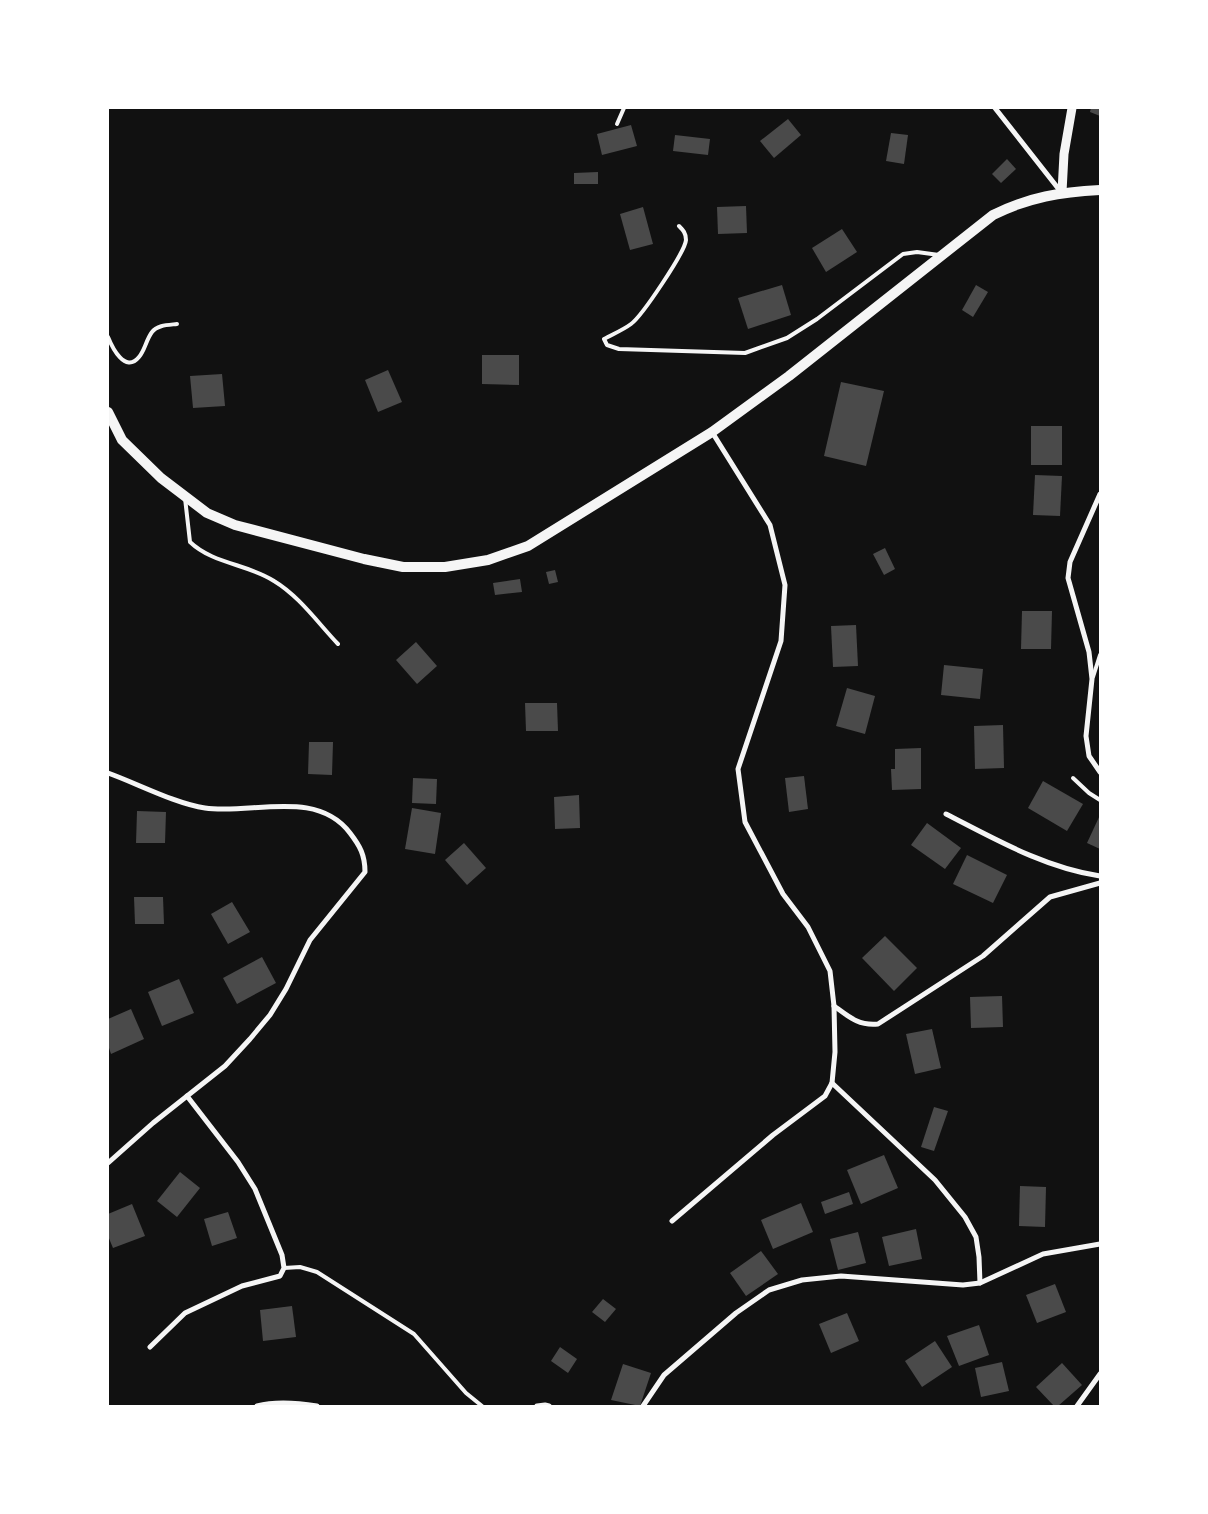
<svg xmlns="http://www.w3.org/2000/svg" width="1208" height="1514" viewBox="0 0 1208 1514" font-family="Manrope,sans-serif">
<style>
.building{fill:#4a4a4a}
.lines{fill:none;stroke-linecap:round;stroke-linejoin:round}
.service{stroke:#f5f5f5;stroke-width:4}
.minor{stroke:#f5f5f5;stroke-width:5}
.tertiary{stroke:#f5f5f5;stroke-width:9}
.secondary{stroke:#f5f5f5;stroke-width:10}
</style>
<rect width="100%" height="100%" fill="#111"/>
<g class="building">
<path d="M 1091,108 L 1100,108 L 1100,116 L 1090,112 Z"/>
<path d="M 788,119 L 801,135 L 774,158 L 760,141 Z"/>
<path d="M 631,125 L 637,146 L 602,155 L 597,134 Z"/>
<path d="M 891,133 L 908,135 L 904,164 L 886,161 Z"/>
<path d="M 675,135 L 710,139 L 708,155 L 673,151 Z"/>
<path d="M 1007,159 L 1016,169 L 1001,183 L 992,174 Z"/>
<path d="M 598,172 L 598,184 L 574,184 L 574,173 Z"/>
<path d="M 746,206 L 747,233 L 718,234 L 717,207 Z"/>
<path d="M 643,207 L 653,244 L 630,250 L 620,214 Z"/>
<path d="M 842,229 L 857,252 L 826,272 L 812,248 Z"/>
<path d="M 782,285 L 791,315 L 748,329 L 738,298 Z"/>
<path d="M 976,285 L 988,292 L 973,317 L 962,310 Z"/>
<path d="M 482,355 L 519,355 L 519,385 L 482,384 Z"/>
<path d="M 388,370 L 402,402 L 378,412 L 365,380 Z"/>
<path d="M 222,374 L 225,406 L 193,408 L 190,376 Z"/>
<path d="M 841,382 L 884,391 L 866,466 L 824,456 Z"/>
<rect x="1031" y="426" width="31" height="39"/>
<path d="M 1035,475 L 1062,476 L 1060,516 L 1033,515 Z"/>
<path d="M 885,548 L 895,569 L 884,575 L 873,554 Z"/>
<path d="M 555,570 L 558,582 L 549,584 L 546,572 Z"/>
<path d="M 520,579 L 522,592 L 495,595 L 493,583 Z"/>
<path d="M 1022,611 L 1052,611 L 1051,649 L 1021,649 Z"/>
<path d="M 856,625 L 858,666 L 833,667 L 831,626 Z"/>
<path d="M 416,642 L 437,666 L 417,684 L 396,660 Z"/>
<path d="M 944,665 L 983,669 L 980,699 L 941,695 Z"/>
<path d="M 847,688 L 875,696 L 865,734 L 836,726 Z"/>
<path d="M 525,703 L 557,703 L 558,731 L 526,731 Z"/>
<path d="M 1003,725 L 1004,768 L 975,769 L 974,726 Z"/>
<path d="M 309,742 L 333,742 L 332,775 L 308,774 Z"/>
<path d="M 921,748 L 921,789 L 892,790 L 891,769 L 895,769 L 895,749 Z"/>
<path d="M 804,776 L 808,809 L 789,812 L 785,778 Z"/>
<path d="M 413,778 L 437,779 L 436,804 L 412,803 Z"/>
<path d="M 1043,781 L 1083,804 L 1067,831 L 1028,808 Z"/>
<path d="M 579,795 L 580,828 L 555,829 L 554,797 Z"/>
<path d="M 412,808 L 441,813 L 435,854 L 405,849 Z"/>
<path d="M 137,811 L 166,812 L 165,843 L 136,843 Z"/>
<path d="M 1100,815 L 1100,849 L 1087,843 Z"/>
<path d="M 927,823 L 961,848 L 945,869 L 911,845 Z"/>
<path d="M 464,843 L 486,868 L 467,885 L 445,860 Z"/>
<path d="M 967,855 L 1007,875 L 993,903 L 953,884 Z"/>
<path d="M 134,897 L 163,897 L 164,924 L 135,924 Z"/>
<path d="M 232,902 L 250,932 L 228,944 L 211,914 Z"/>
<path d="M 885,936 L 917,968 L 894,991 L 862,958 Z"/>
<path d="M 262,957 L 276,983 L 237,1004 L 223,978 Z"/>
<path d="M 179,979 L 194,1013 L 162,1026 L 148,992 Z"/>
<path d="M 1002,996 L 1003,1027 L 971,1028 L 970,997 Z"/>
<path d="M 131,1009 L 144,1039 L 111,1054 L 108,1045 L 108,1019 Z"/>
<path d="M 932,1029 L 941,1068 L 915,1074 L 906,1034 Z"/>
<path d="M 934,1107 L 948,1111 L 934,1151 L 921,1147 Z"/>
<path d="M 884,1155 L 898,1188 L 861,1204 L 847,1170 Z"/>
<path d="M 180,1172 L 200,1188 L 177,1217 L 157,1201 Z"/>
<path d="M 1020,1186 L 1046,1187 L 1045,1227 L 1019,1226 Z"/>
<path d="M 849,1192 L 853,1204 L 825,1214 L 821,1202 Z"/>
<path d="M 801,1203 L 813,1232 L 773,1249 L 761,1220 Z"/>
<path d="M 132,1204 L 145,1236 L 113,1248 L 108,1236 L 108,1214 Z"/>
<path d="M 228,1212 L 237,1238 L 212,1246 L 204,1219 Z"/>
<path d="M 916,1229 L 922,1259 L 889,1266 L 882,1237 Z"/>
<path d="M 858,1232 L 866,1263 L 838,1270 L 830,1239 Z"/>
<path d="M 761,1251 L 778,1274 L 746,1296 L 730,1273 Z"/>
<path d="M 1055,1284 L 1066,1312 L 1037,1323 L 1026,1295 Z"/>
<path d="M 603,1299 L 616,1309 L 605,1322 L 592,1312 Z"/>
<path d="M 292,1306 L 296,1337 L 263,1341 L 260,1310 Z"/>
<path d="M 847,1313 L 859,1341 L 831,1353 L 819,1324 Z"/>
<path d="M 979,1325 L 989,1355 L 959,1366 L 947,1336 Z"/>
<path d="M 935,1341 L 952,1367 L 922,1387 L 905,1361 Z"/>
<path d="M 560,1347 L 577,1359 L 568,1373 L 551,1361 Z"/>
<path d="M 1002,1362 L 1009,1391 L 981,1397 L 975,1368 Z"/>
<path d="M 1062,1363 L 1082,1385 L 1058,1406 L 1054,1406 L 1036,1387 Z"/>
<path d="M 623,1364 L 651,1373 L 640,1406 L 611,1400 Z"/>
</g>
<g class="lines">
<g class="service">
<path d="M 617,124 L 624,108"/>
<path d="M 679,226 C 683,230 686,233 686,240 C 685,252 642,316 631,324 C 623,330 613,334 604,339 L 607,345 L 619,349 L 745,353 L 787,338 L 817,319 L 903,254 L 917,252 L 939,255"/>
<path d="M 108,337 C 112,347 125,374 139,357 C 145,350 146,340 152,332 C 157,325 168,325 177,324"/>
<path d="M 185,498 L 190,542 C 213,564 248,564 274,581 C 299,596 318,623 338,644"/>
<path d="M 1093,677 L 1100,655"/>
<path d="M 1073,778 L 1089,793 L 1100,800"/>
<path d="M 284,1268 L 300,1267 L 317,1272 L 414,1334 L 466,1393 L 482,1406"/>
</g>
<g class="minor">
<path d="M 995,108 L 1061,192"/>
<path d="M 1100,494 L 1070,562 L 1068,578 L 1089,652 L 1092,679 L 1086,736 L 1089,756 L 1100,772"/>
<path d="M 108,773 C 136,783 176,804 205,808 C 251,815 316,788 350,833 C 360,846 365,855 365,872 L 310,940 L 286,989 L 270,1015 L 250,1039 L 225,1066 L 153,1123 L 108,1163"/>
<path d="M 946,814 C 995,839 1045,868 1100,876"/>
<path d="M 834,1006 C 849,1017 859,1026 878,1024 L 983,956 L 1050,897 L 1100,883"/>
<path d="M 832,1083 L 935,1180 L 965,1217 L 976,1237 L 979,1257 L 980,1283"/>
<path d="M 672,1221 L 773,1135 L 825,1096 L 832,1083 L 835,1052 L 834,1006 L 830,971 L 808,927 L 783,894 L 745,822 L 738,769 L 781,641 L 785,585 L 770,525 L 712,432"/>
<path d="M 150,1347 L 185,1313 L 242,1286 L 280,1276 L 284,1268 L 282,1255 L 255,1189 L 238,1162 L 187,1096"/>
<path d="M 257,1406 C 276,1401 298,1403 317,1406"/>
<path d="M 537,1406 L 545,1405 L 549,1406"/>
<path d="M 643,1406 L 664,1375 L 736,1313 L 769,1290 L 802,1280 L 841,1276 L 963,1285 L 980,1283 L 1043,1254 L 1100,1244"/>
<path d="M 1077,1406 L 1100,1374"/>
</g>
<path class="tertiary" d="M 1062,192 L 1064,154 L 1072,108"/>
<path class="secondary" d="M 108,412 L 122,440 L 161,478 L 207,513 L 235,525 L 364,559 L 403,567 L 445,567 L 488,560 L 528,546 L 712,432 L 789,376 L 993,215 C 1029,197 1061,192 1100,190"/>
</g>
<rect width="1208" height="1514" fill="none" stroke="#ffffff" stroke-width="218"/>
</svg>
